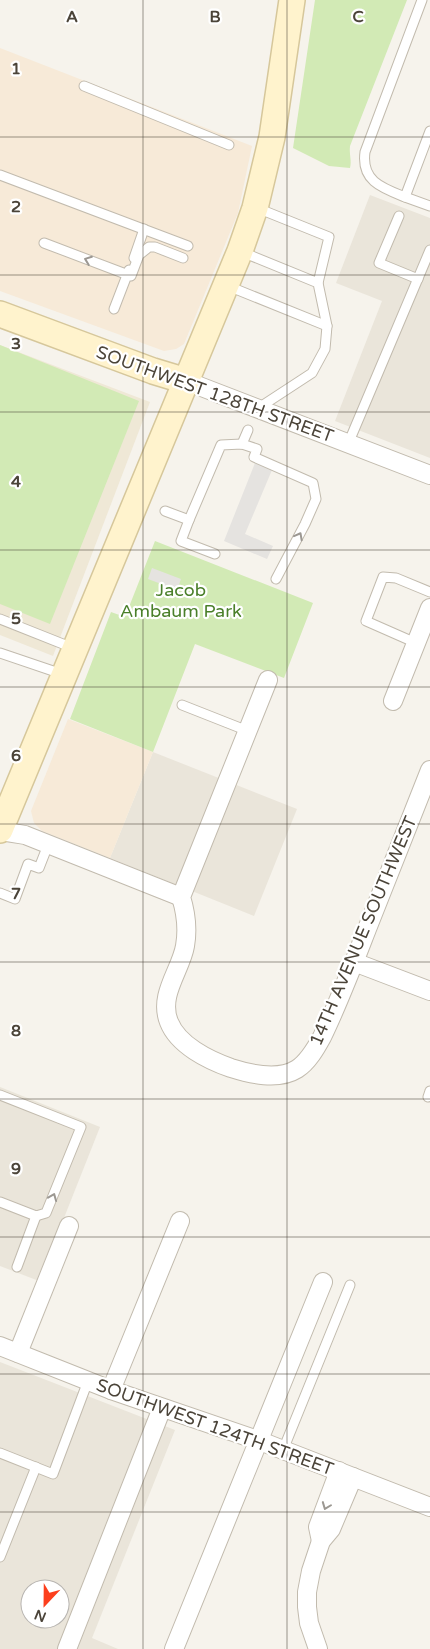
<svg xmlns="http://www.w3.org/2000/svg" width="430" height="1649" viewBox="0 0 430 1649" font-family="'Varela Round',sans-serif">
<style>
.residential{fill:#eae5da;fill-rule:evenodd}
.commercial{fill:#f7ead8}
.education{fill:#efe8d6}
.green{fill:#d2eab5}
.parking{fill:#e5e3e0}
.lines{fill:none;stroke-linecap:round;stroke-linejoin:round}
.lane-casing{stroke:#c2bbae;stroke-width:11}
.street-casing{stroke:#c2bbae;stroke-width:20}
.secondary-casing{stroke:#d6c79b;stroke-width:28}
.lane{stroke:#fff;stroke-width:9}
.street{stroke:#fff;stroke-width:18}
.secondary{stroke:#fff3cd;stroke-width:25}
.oneway{stroke:#9c9892}
.grid{fill:none;stroke:#4b4439;stroke-width:1;stroke-opacity:0.55}
.labels{text-anchor:middle;stroke-width:4.5;stroke-linejoin:round;paint-order:stroke}
.street-label{font-size:18px;fill:#4b4439;stroke:#fff}
.park-label{font-size:18px;fill:#4a7f2a;stroke:#fff}
.grid-label{font-size:16px;text-anchor:middle;font-weight:bold;fill:#4b4439;stroke:#fff;stroke-width:4.5;stroke-linejoin:round;paint-order:stroke}
</style>
<rect width="100%" height="100%" fill="#f6f3ec"/>
<g class="residential">
<path d="M 370,195 L 430,218 L 430,458 L 335,421 L 382,301 L 336,283 Z"/>
<path d="M 153,752 L 297,809 L 254,916 L 110,858 Z"/>
<path d="M 0,1087 L 100,1127 L 39,1281 L 0,1266 Z"/>
<path d="M 0,1362 L 175,1430 L 92,1638 L 118,1649 L 0,1649 ZM 30,1589 L 60,1589 L 60,1619 L 30,1619 Z"/>
</g>
<g class="commercial">
<path d="M 0,48 L 252,146 L 238,213 L 184,344 L 176,349 L 164,351 L 0,291 Z"/>
<path d="M 68,719 L 153,752 L 110,858 L 42,831 L 34,823 L 31,811 Z"/>
</g>
<path class="education" d="M 0,345 L 150,402 L 53,656 L 0,635 Z"/>
<g class="green">
<path d="M 315,0 L 407,0 L 350,146 C 349,154 352,161 350,168 L 329,166 L 293,148 Z"/>
<path d="M 0,345 L 139,401 L 50,624 L 0,604 Z"/>
<path d="M 155,541 L 313,603 L 284,678 L 195,644 L 153,752 L 70,719 L 111,612 L 125,617 Z"/>
</g>
<g class="parking">
<path d="M 255,463 L 272,470 L 245,534 L 273,546 L 267,559 L 224,541 Z"/>
<path d="M 152,568 L 181,579 L 177,590 L 148,579 Z"/>
</g>
<g class="lines">
<defs>
<g id="lane">
<path d="M 422,0 L 365,152 C 361,181 382,188 405,197 L 430,131"/>
<path d="M 84,86 L 229,145"/>
<path d="M 0,175 L 188,246"/>
<path d="M 405,197 L 430,206"/>
<path d="M 257,208 L 329,237 L 318,283"/>
<path d="M 399,216 L 379,263 L 418,279"/>
<path d="M 44,243 L 131,276 L 139,255 L 149,247 L 155,247 L 183,258"/>
<path d="M 242,252 L 318,283 L 327,326 L 325,349 L 312,373 L 257,409"/>
<path d="M 134,258 L 144,229"/>
<path d="M 228,286 L 327,326"/>
<path d="M 114,309 L 129,270"/>
<path d="M 242,444 L 248,430"/>
<path d="M 348,444 L 430,250"/>
<path d="M 165,511 L 189,520 L 181,541 L 215,554"/>
<path d="M 189,520 L 221,445 L 242,444 L 257,449 L 254,457 L 313,483 L 316,499 L 305,524 L 276,579"/>
<path d="M 0,619 L 73,648"/>
<path d="M 416,643 L 366,621 L 383,577 L 396,578 L 430,592"/>
<path d="M 0,653 L 62,674"/>
<path d="M 182,705 L 248,731"/>
<path d="M 0,893 L 15,899 L 28,864 L 39,868 L 48,845"/>
<path d="M 0,1095 L 81,1127 L 46,1213 L 36,1216 L 0,1202"/>
<path d="M 428,1097 L 430,1091"/>
<path d="M 17,1267 L 36,1216"/>
<path d="M 283,1450 L 350,1285"/>
<path d="M 0,1453 L 53,1474 L 88,1381"/>
<path d="M 0,1557 L 36,1467"/>
</g>
<g id="street">
<path d="M 186,381 L 430,475"/>
<path d="M 268,680 L 181,897 C 186,913 188,929 185,946 C 181,970 158,995 169,1022 C 178,1045 208,1060 231,1068 C 250,1074 278,1081 297,1069 C 308,1062 316,1048 322,1037 C 339,1002 353,965 367,929 C 388,876 409,823 430,770"/>
<path d="M 393,701 L 430,608"/>
<path d="M 0,831 L 25,835 L 181,897"/>
<path d="M 354,962 L 430,991"/>
<path d="M 0,1346 L 111,1390 L 260,1441 L 430,1507"/>
<path d="M 18,1353 L 69,1226"/>
<path d="M 111,1390 L 180,1221"/>
<path d="M 321,1541 L 318,1527 L 339,1471"/>
<path d="M 67,1649 L 162,1408"/>
<path d="M 174,1649 L 323,1282"/>
<path d="M 318,1649 L 309,1623 L 307,1607 L 307,1592 L 311,1571 L 321,1541 L 331,1529 L 353,1477"/>
</g>
<g id="secondary">
<path d="M 0,314 L 153,371 L 186,381"/>
<path d="M 0,830 L 240,251 L 255,208 L 272,137 L 292,0"/>
</g>
</defs>
<use href="#lane" class="lane-casing"/>
<use href="#street" class="street-casing"/>
<use href="#secondary" class="secondary-casing"/>
<use href="#lane" class="lane"/>
<use href="#street" class="street"/>
<use href="#secondary" class="secondary"/>
</g>
<defs><path id="oneway-chevron" d="M-2-3.5L2.5 0L-2 3.5" fill="none" stroke-width="1.6" stroke-linecap="round" stroke-linejoin="round" transform="scale(1.25)"/></defs>
<g class="oneway">
<use href="#oneway-chevron" transform="translate(88 260) rotate(-159)"/>
<use href="#oneway-chevron" transform="translate(299 536) rotate(-62)"/>
<use href="#oneway-chevron" transform="translate(53 1197) rotate(-68)"/>
<use href="#oneway-chevron" transform="translate(326 1506) rotate(111)"/>
</g>
<path class="grid" d="M 143,0 L 143,1649M 287,0 L 287,1649M 0,137 L 430,137M 0,275 L 430,275M 0,412 L 430,412M 0,550 L 430,550M 0,687 L 430,687M 0,824 L 430,824M 0,962 L 430,962M 0,1099 L 430,1099M 0,1237 L 430,1237M 0,1374 L 430,1374M 0,1512 L 430,1512"/>
<g class="labels">
<g class="street-label">
<text transform="translate(215 394) rotate(20)" y="6">SOUTHWEST 128TH STREET</text>
<text transform="translate(363 931) rotate(-67)" y="6">14TH AVENUE SOUTHWEST</text>
<text transform="translate(215 1427) rotate(20)" y="6">SOUTHWEST 124TH STREET</text>
</g>
<g class="park-label">
<text x="181" y="596">Jacob<tspan x="181" dy="21">Ambaum Park</tspan></text>
</g>
</g>
<g class="grid-label">
<text x="72" y="22">A</text>
<text x="215" y="22">B</text>
<text x="358" y="22">C</text>
<text x="16" y="74">1</text>
<text x="16" y="212">2</text>
<text x="16" y="349">3</text>
<text x="16" y="487">4</text>
<text x="16" y="624">5</text>
<text x="16" y="761">6</text>
<text x="16" y="899">7</text>
<text x="16" y="1036">8</text>
<text x="16" y="1174">9</text>
</g>
<g transform="translate(45 1604) rotate(202)"><circle r="24" fill="#ffffff" stroke="#b7b4b0"/>
<path d="M0-4L9 19L0 12L-9 19Z" fill="#fc3f1d"/>
<text y="-8" font-size="14" font-weight="bold" text-anchor="middle" fill="#4b4439">N</text>
</g>
</svg>
